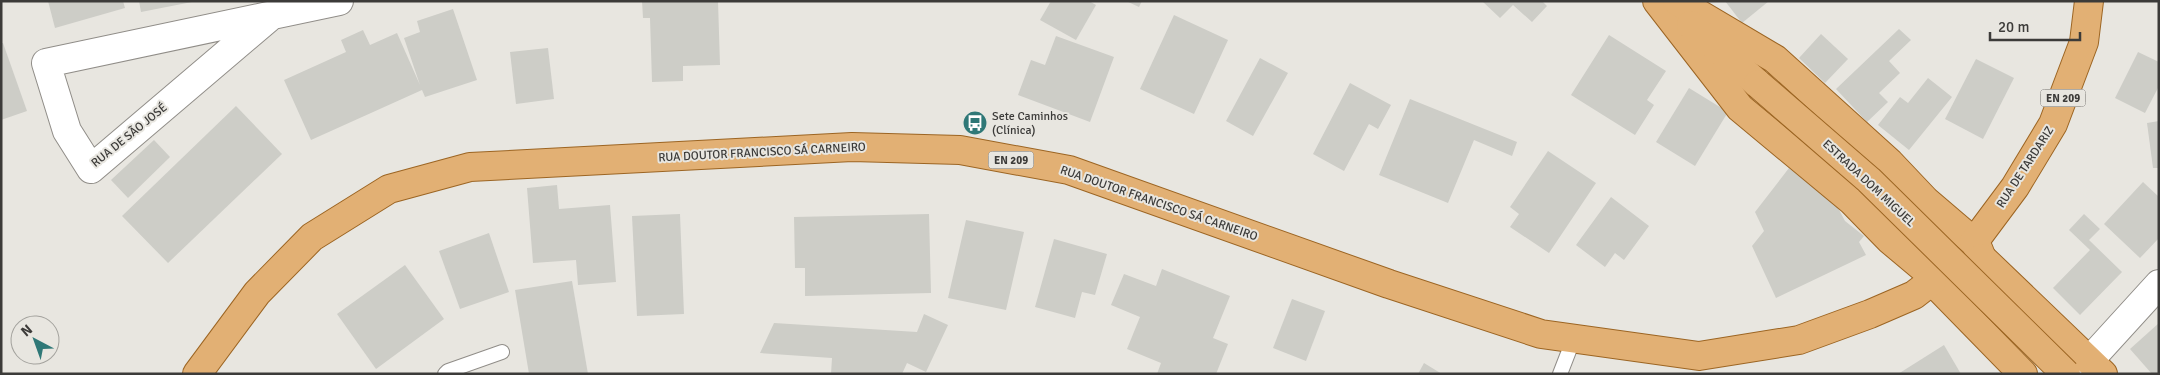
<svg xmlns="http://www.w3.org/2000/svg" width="2160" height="375" viewBox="0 0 2160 375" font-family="Signika,sans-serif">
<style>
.building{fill:#cdcdc7}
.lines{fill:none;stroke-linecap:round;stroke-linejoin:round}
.lane-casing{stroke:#908d88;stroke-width:16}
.street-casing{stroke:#908d88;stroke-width:30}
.primary-casing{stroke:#9c6523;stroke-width:30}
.lane{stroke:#fff;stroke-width:14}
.street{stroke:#fff;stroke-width:28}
.primary{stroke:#e2b074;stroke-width:28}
.primary-bridge-casing{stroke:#9c6523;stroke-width:30;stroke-linecap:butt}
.primary-bridge{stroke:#e2b074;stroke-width:28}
.labels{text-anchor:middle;stroke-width:4;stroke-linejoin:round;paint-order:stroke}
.shield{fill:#e8e6e0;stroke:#706e6b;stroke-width:1}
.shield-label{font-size:11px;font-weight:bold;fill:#3c3b39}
.poi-label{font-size:12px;fill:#3c3b39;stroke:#e8e6e0;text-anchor:start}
.street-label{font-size:12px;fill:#3c3b39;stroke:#e8e6e0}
</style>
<rect width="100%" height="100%" fill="#e8e6e0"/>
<g class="building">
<path d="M 48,1 L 123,1 L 125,8 L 55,28 Z"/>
<path d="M 139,1 L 192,1 L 192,2 L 141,12 Z"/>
<path d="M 642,1 L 718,1 L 720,65 L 683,66 L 683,81 L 652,82 L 650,18 L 643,18 Z"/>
<path d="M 1051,1 L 1089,1 L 1096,5 L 1076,40 L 1040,20 Z"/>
<path d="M 1126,1 L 1142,1 L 1139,7 Z"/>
<path d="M 1482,1 L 1542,1 L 1547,6 L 1532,22 L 1513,5 L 1500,18 Z"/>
<path d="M 1725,1 L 1769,1 L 1742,23 Z"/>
<path d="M 453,9 L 477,80 L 425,97 L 422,90 L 311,140 L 284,80 L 346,52 L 341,40 L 363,30 L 370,45 L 397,33 L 420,85 L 404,38 L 420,32 L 417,21 Z"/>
<path d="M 1174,15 L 1228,40 L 1194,114 L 1140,89 Z"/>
<path d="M 1899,29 L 1911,40 L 1889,61 L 1900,73 L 1879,93 L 1888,102 L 1867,122 L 1836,89 Z"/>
<path d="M 1821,34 L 1848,59 L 1825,83 L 1799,58 Z"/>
<path d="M 1609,35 L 1666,71 L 1647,100 L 1654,105 L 1635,135 L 1571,95 Z"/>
<path d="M 1056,36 L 1114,57 L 1090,122 L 1018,95 L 1031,60 L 1045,65 Z"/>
<path d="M 1,43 L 3,43 L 27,111 L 1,120 Z"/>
<path d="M 548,48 L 554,99 L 516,104 L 510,52 Z"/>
<path d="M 2138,52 L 2159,62 L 2159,86 L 2145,113 L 2115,98 Z"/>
<path d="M 1260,58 L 1288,73 L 1253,136 L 1226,121 Z"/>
<path d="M 1976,59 L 2014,78 L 1983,139 L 1945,119 Z"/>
<path d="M 1928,78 L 1952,97 L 1909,150 L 1878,125 L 1900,97 L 1908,103 Z"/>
<path d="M 1350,83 L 1391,105 L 1378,129 L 1369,124 L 1344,171 L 1313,154 Z"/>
<path d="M 1689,88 L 1728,112 L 1695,166 L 1656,142 Z"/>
<path d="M 1410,99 L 1517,142 L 1512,156 L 1474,140 L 1448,203 L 1379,175 Z"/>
<path d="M 236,106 L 282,154 L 168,263 L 122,216 Z"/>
<path d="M 2159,121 L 2159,168 L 2153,168 L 2147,123 Z"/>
<path d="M 154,140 L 170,157 L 128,198 L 111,180 Z"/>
<path d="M 1548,151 L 1596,183 L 1549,253 L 1510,227 L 1519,214 L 1510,207 Z"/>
<path d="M 1789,168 L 1837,206 L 1845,221 L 1864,236 L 1859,242 L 1866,255 L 1776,298 L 1752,246 L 1764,231 L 1755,212 Z"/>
<path d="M 2143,182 L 2159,197 L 2159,238 L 2140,258 L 2104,224 Z"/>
<path d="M 557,185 L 559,209 L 610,205 L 616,282 L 578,285 L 576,260 L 533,263 L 527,188 Z"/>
<path d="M 1611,197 L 1649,226 L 1624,260 L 1615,253 L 1605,267 L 1576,245 Z"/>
<path d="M 680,214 L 684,314 L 637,316 L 632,216 Z"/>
<path d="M 929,214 L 931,293 L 805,296 L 805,268 L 795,268 L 794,217 Z"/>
<path d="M 2084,214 L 2100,229 L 2089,240 L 2122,272 L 2080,315 L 2053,288 L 2090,250 L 2069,230 Z"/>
<path d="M 966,220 L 1024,232 L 1006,310 L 948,298 Z"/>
<path d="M 489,233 L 509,292 L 460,309 L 439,251 Z"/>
<path d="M 1054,239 L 1107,254 L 1095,295 L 1082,292 L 1075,318 L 1035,307 Z"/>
<path d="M 405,265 L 444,319 L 376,369 L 337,314 Z"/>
<path d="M 1162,269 L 1230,296 L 1213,338 L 1228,344 L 1216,374 L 1157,374 L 1161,363 L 1127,349 L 1140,317 L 1111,305 L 1124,274 L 1156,286 Z"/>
<path d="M 572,281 L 588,374 L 529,374 L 515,290 Z"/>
<path d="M 1292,299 L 1325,311 L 1306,361 L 1273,348 Z"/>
<path d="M 924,314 L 948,325 L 926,372 L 907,363 L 902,374 L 831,374 L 832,358 L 760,353 L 774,323 L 917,332 Z"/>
<path d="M 2159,323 L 2159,374 L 2152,374 L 2130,349 Z"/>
<path d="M 1944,345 L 1961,374 L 1898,374 Z"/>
<path d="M 1424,363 L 1442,374 L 1418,374 Z"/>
</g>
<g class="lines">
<defs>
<g id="lane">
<path d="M 445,374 L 448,371 L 502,352"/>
<path d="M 1560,374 L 1574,338"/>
</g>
<g id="street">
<path d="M 272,15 L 91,169 L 67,131 L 46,63 L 339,1"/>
<path d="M 2077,374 L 2159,284"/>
</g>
<g id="primary">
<path d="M 1657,1 L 1740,108 L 1852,201 L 1890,240 L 1927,271"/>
<path d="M 1677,1 L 1775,59 L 1890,163 L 1926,201 L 1974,242 C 1995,271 1972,302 1939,288"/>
<path d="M 1691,25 L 1758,84"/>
<path d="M 1974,242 L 2015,187 L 2053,124 L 2084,42 L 2089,1"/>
<path d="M 1982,258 L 2103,374"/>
<path d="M 1936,285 L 2023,374"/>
<path d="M 197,374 L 257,293 L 312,237 L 389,189 L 470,167 L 852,147 L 960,150 L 1069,170 L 1389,284 L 1541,334 L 1699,356 L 1799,340 L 1870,314 L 1914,295 L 1932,281"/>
</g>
</defs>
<use href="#lane" class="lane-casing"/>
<use href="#street" class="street-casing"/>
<use href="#primary" class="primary-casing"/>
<use href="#lane" class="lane"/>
<use href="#street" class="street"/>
<use href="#primary" class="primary"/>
<defs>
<path id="primary-bridge" d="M 1758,84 L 1869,180 L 2066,374"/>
</defs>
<use href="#primary-bridge" class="primary-bridge-casing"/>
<use href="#primary-bridge" class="primary-bridge"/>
</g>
<defs>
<symbol id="bus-disc" viewBox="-11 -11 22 22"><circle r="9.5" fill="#2f7877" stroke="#e8e6e0"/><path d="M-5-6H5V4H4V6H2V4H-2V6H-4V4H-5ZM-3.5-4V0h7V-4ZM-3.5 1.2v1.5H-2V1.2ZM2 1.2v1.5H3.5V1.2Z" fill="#fff"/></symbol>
</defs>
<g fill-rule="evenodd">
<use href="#bus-disc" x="961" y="109" width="28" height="28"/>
</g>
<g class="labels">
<g class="shield">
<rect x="2040.5" y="89.5" width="45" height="17" rx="4"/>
<rect x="988.5" y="151.5" width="45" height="17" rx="4"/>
</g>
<g class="shield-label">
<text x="2063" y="102">EN 209</text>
<text x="1011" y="164">EN 209</text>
</g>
<g class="poi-label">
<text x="992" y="120">Sete Caminhos<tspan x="992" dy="14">(Clínica)</tspan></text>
</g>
<g class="street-label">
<text transform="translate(129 135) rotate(-39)" y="4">RUA DE SÃO JOSÉ</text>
<text transform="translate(762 152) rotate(-3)" y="4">RUA DOUTOR FRANCISCO SÁ CARNEIRO</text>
<text transform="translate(2025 167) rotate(-57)" y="4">RUA DE TARDARIZ</text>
<text transform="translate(1869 183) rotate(43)" y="4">ESTRADA DOM MIGUEL</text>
<text transform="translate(1159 203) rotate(19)" y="4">RUA DOUTOR FRANCISCO SÁ CARNEIRO</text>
</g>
</g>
<rect width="2160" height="375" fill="none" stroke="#3c3b39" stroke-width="5"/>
<g transform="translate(35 340) rotate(319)"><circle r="24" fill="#e8e6e0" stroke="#a3a29d"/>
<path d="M0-4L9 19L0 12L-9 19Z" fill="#2f7877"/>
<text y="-8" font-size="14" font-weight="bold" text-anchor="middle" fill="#3c3b39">N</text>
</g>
<path d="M1990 32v8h90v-8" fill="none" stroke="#3c3b39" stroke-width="2.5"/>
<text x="1998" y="32" font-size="15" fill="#3c3b39" stroke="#e8e6e0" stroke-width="4" paint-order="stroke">20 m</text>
</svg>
